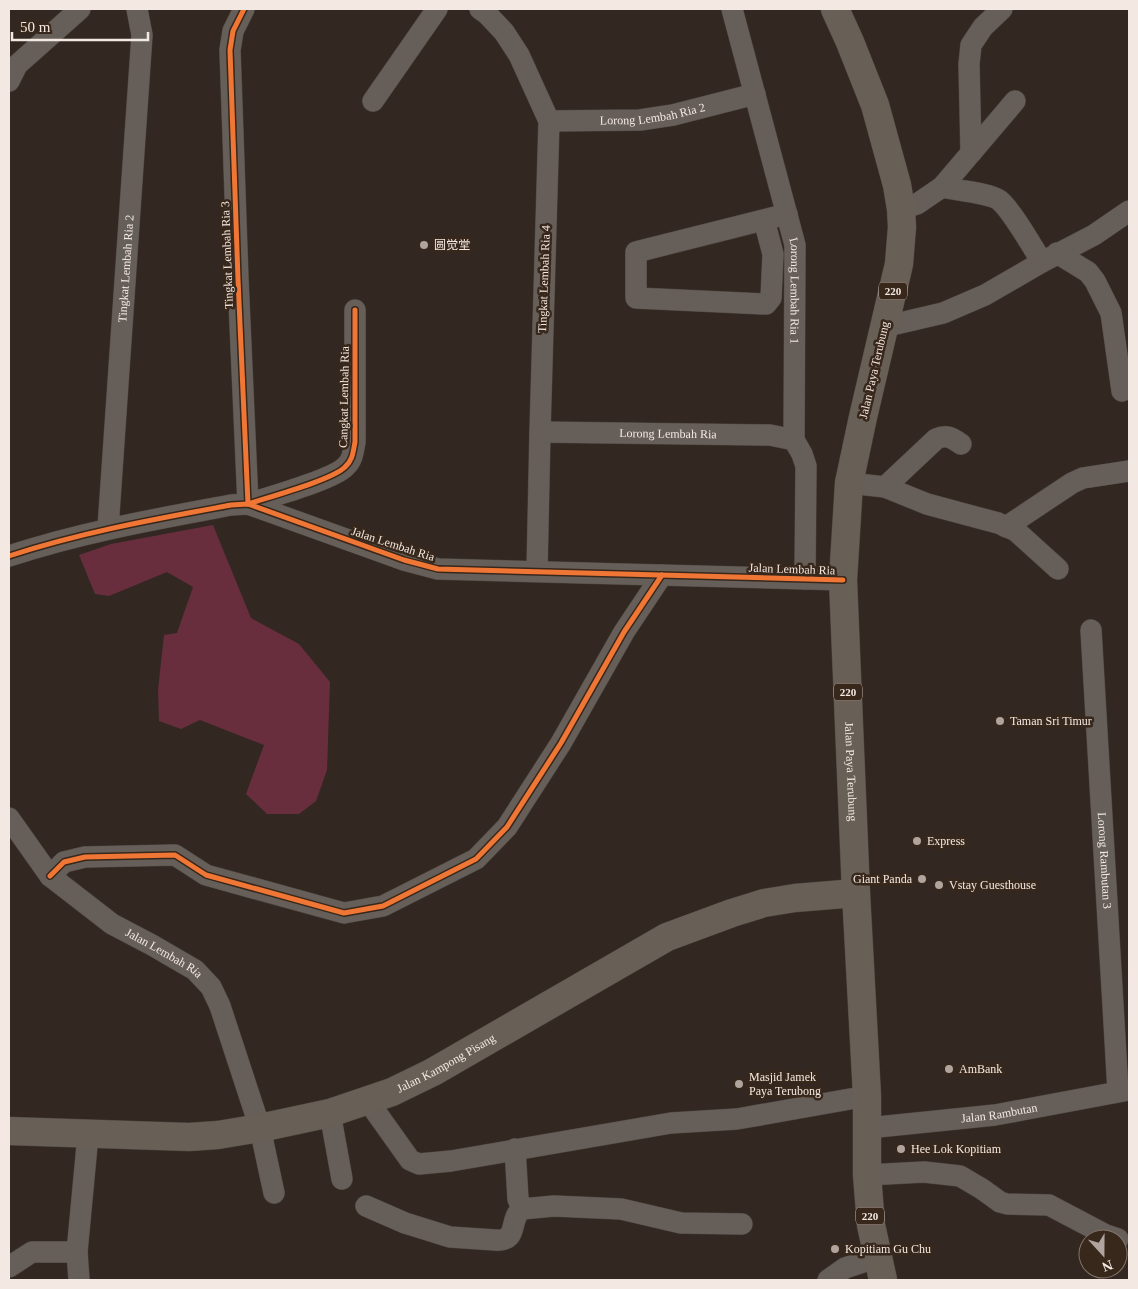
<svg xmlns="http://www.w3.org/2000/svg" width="1138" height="1289" viewBox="0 0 1138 1289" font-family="'Times New Roman','Noto Sans SC',serif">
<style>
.green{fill:#682e3e}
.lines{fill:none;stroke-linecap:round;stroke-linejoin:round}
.minor-casing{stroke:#4d443f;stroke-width:22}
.major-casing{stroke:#4d443f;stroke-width:29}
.minor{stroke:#665f59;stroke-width:21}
.major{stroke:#685f56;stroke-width:28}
.cycleway-casing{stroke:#38271b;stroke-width:8}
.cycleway{stroke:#f07635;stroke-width:5}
.poi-dot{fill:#b0a59e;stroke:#38271b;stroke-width:2}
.labels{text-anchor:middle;stroke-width:5;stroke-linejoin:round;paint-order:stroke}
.shield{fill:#38271b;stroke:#bcafa6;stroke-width:1}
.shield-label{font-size:11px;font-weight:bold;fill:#f4e9e2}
.street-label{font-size:12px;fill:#f4e9e2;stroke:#38271b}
.poi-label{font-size:12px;fill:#f4e9e2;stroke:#38271b;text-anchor:start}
</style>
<rect width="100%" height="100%" fill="#322821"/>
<path class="green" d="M 213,525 L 251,618 L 299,644 L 330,682 L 327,770 L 316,801 L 299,814 L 267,814 L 246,794 L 264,745 L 200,720 L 181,729 L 159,721 L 158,690 L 164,635 L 177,633 L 193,587 L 167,572 L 109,596 L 95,594 L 79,555 L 111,544 Z"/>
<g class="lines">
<defs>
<g id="minor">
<path d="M 244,9 L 233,31 L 230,50 L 238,279 L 248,504 C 269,497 332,480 345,467 C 353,460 353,452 355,442 L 355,310"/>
<path d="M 480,9 L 487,14 L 504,32 L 519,55 L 549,121 L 540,432 L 537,571"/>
<path id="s1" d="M 732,9 L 795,245 L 794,440 L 802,454 L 806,466 L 805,579"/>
<path d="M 9,81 L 17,65 L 80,9"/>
<path d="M 373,101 L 437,9"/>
<path id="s2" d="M 549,121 L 640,120 L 673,115 L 755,94"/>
<path d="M 971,153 L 969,64 L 971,45 L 983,27 L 1002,9"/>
<path d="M 942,187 C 955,190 990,193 999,200 C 1011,209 1033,248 1042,262"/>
<path d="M 901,209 L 917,204 L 942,187 L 1015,101"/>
<path d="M 764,220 L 773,254 L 771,298 L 766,304 L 636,298 L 636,252 L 787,214"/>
<path d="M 1057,253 L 1088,272 L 1095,281 L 1111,313 L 1122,391"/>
<path d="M 883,327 L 943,313 L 985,295 L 1042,262 L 1094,235 L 1129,211"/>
<path id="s3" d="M 540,432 L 770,435 L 794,440"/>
<path d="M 849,483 L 885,487 L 936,439 C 947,434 952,438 961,444"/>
<path d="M 885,487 L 927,504 L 998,523 L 1016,531 L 1058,569"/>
<path d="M 1006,527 L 1072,483 L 1083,478 L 1129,471"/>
<path id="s4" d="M 108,528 L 142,35 L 137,9"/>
<path d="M 9,556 C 82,532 156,519 231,505 L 248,504 L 404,560 L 438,569 L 843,580"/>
<path id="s5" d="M 1091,630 L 1118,1091"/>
<path id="s6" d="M 9,818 L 50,876 L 112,924 L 152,945 L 195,970 L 211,987 L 220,1006 L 260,1128 L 274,1193"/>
<path d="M 50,876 L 64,862 L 85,857 L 175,855 L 206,875 L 344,913 L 383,906 L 476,859 L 507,827 L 561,743 L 624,632 L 662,575"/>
<path d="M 368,1101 L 410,1160 L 419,1164 L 451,1161 L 671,1123 L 737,1119 L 867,1096"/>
<path d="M 330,1113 L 342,1179"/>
<path id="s7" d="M 868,1128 L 995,1115 L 1129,1090"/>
<path d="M 515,1149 L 518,1199 L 522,1209"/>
<path d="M 867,1175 L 924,1172 L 960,1176 L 982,1189 L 1000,1202 L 1007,1204 L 1049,1205 L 1106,1235 L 1118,1239"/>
<path d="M 366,1206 L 405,1223 L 450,1237 L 495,1240 C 520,1242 508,1219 522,1209 L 554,1206 L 621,1209 L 681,1223 L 742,1224"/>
<path d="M 9,1267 L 32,1252 L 77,1252"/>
<path d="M 79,1280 L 77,1252 L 88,1135"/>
<path d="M 828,1280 L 845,1268 L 878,1257"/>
</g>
<g id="major">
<path id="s8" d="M 835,9 L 850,42 L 875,105 L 897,185 L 901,209 L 902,227 L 899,264 L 863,417 L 849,483 L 843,580 L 856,893 L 867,1096 L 867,1175 L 871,1225 L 883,1280"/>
<path id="s9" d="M 9,1131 L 189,1137 L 218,1135 L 260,1128 L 330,1113 L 392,1092 L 433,1072 L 667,937 L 732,913 L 764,903 L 795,898 L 856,893"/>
</g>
</defs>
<use href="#minor" class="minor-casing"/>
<use href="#major" class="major-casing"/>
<use href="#minor" class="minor"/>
<use href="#major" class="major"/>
<defs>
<g id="cycleway">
<path d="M 244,9 L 233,31 L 230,50 L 238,279 L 248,504 C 269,497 332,480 345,467 C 353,460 353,452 355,442 L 355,310"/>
<path d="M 9,556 C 82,532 156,519 231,505 L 248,504 L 404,560 L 438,569 L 843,580"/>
<path d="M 50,876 L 64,862 L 85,857 L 175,855 L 206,875 L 344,913 L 383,906 L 476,859 L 507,827 L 561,743 L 624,632 L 662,575"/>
</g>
</defs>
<use href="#cycleway" class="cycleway-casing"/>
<use href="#cycleway" class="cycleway"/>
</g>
<g class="poi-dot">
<circle cx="424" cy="245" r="5"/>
<circle cx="1000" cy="721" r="5"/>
<circle cx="917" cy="841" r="5"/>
<circle cx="922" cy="879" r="5"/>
<circle cx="939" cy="885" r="5"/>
<circle cx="949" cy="1069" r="5"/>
<circle cx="739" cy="1084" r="5"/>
<circle cx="901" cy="1149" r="5"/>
<circle cx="835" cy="1249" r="5"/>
</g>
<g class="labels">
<g class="shield">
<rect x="879" y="282.5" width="28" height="17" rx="4"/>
<rect x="834" y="683.5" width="28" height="17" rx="4"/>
<rect x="856" y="1207.5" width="28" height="17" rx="4"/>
</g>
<g class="shield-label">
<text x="893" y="295">220</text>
<text x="848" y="696">220</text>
<text x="870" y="1220">220</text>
</g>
<g class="street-label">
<text dy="4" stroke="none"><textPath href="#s2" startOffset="104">Lorong Lembah Ria 2</textPath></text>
<text transform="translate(227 255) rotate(-92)" y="4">Tingkat Lembah Ria 3</text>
<text dy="4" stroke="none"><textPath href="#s4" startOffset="260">Tingkat Lembah Ria 2</textPath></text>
<text transform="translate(544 279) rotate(-88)" y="4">Tingkat Lembah Ria 4</text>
<text dy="4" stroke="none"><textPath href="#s1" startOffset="290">Lorong Lembah Ria 1</textPath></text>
<text transform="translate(874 370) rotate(-77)" y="4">Jalan Paya Terubung</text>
<text transform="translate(344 397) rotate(-89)" y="4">Cangkat Lembah Ria</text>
<text dy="4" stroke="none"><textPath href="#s3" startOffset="128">Lorong Lembah Ria</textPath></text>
<text transform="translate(393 544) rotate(18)" y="4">Jalan Lembah Ria</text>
<text transform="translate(792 569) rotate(2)" y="4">Jalan Lembah Ria</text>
<text dy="4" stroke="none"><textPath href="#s8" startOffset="780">Jalan Paya Terubung</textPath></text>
<text dy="4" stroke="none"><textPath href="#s5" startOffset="231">Lorong Rambutan 3</textPath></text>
<text dy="4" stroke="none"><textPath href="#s6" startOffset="209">Jalan Lembah Ria</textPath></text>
<text dy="4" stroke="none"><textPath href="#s9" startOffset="450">Jalan Kampong Pisang</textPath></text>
<text dy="4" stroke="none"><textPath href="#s7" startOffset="132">Jalan Rambutan</textPath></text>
</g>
<g class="poi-label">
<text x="434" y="249">圆觉堂</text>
<text x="1010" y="725">Taman Sri Timur</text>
<text x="927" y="845">Express</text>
<text x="912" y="883" text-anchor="end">Giant Panda</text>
<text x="949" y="889">Vstay Guesthouse</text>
<text x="959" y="1073">AmBank</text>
<text x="749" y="1081">Masjid Jamek<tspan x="749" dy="14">Paya Terubong</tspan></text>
<text x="911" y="1153">Hee Lok Kopitiam</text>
<text x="845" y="1253">Kopitiam Gu Chu</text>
</g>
</g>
<rect width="1138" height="1289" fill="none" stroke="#f4e9e2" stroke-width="20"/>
<g transform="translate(1103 1254) rotate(159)"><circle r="24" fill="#38271b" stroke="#83756b"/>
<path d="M0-4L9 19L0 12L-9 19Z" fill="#b0a59e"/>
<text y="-8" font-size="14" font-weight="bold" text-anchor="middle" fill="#f4e9e2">N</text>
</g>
<path d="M12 32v8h136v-8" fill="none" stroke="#f4e9e2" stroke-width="2.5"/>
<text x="20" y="32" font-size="15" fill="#f4e9e2" stroke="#38271b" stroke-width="4" paint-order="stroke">50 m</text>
</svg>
